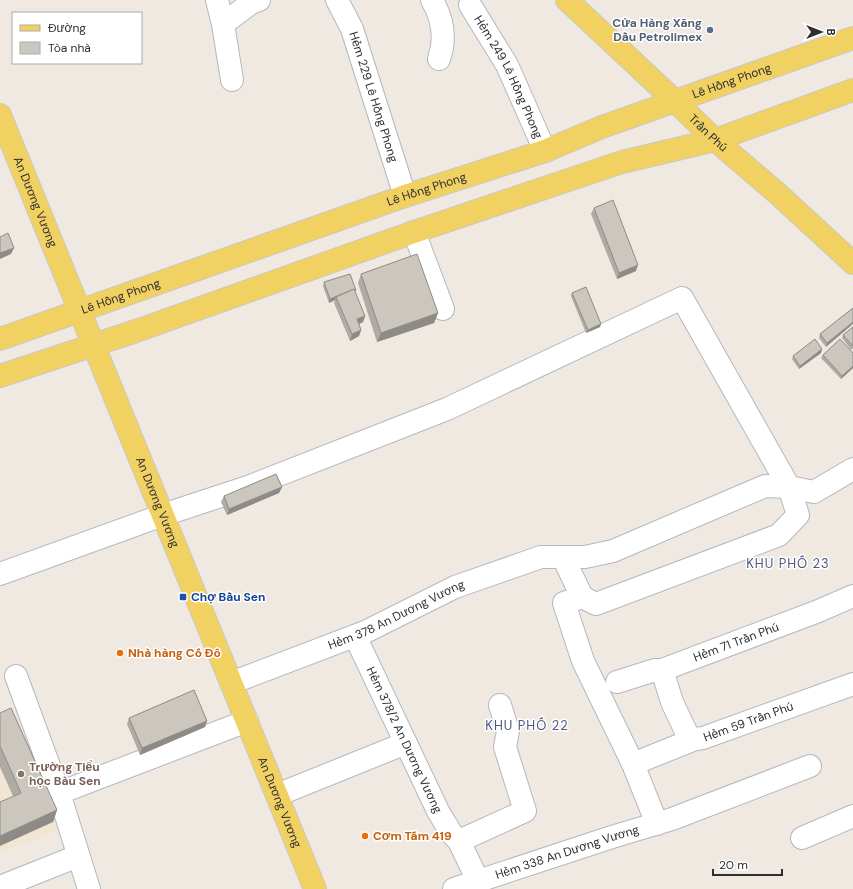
<svg xmlns="http://www.w3.org/2000/svg" width="853" height="889" viewBox="0 0 853 889" font-family="'DM Sans',sans-serif">
<style>
.education{fill:#f0e6d1}
.lines{fill:none;stroke-linecap:round;stroke-linejoin:round}
.minor-casing{stroke:#b4b7c1;stroke-width:24}
.major-casing{stroke:#c9c9c9;stroke-width:24}
.minor{stroke:#fff;stroke-width:22}
.major{stroke:#f2d163;stroke-width:22}
.wall{fill:#afaba4}
.shaded-wall{fill:#8e8b86}
.building{fill:#cbc7bf;stroke:#8e8b86}
.service-dot{fill:#5c6f8a;stroke:#fff;stroke-width:1.5}
.transit-dot{fill:#1a4fb4;stroke:#fff;stroke-width:1.5}
.food-dot{fill:#e8710a;stroke:#fff;stroke-width:1.5}
.education-dot{fill:#8d6e63;stroke:#fff;stroke-width:1.5}
.labels{text-anchor:middle;stroke-width:3;stroke-linejoin:round;paint-order:stroke}
.service-label{font-size:12px;font-weight:bold;fill:#4e5e75;stroke:#fff;text-anchor:end}
.street-label{font-size:12px;fill:#2e2e2e;stroke:#fff}
.transit-label{font-size:12px;font-weight:bold;fill:#164399;stroke:#fff;text-anchor:start}
.food-label{font-size:12px;font-weight:bold;fill:#c56008;stroke:#fff;text-anchor:start}
.education-label{font-size:12px;font-weight:bold;fill:#785e54;stroke:#fff;text-anchor:start}
.neighbourhood-label{font-size:13px;letter-spacing:1px;fill:#4d5680;stroke:#fff}
</style>
<rect width="100%" height="100%" fill="#efe9e1"/>
<path class="education" d="M 17,714 L 63,828 L 0,853 L 0,721 Z"/>
<g class="lines">
<defs>
<g id="minor">
<path d="M 217,0 L 223,24 L 232,80"/>
<path id="s1" d="M 337,0 L 352,29 L 405,196"/>
<path d="M 432,0 C 443,19 446,39 439,59"/>
<path id="s2" d="M 470,5 L 507,65 L 545,151"/>
<path d="M 223,24 L 251,3 L 259,0"/>
<path d="M 414,232 L 443,309"/>
<path d="M 0,574 L 163,515 L 248,487 L 447,409 L 682,298 L 789,487 L 798,515 L 779,535 L 596,604 L 582,597 L 563,557"/>
<path d="M 582,597 L 564,603 L 583,661 L 633,764 L 657,824"/>
<path id="s3" d="M 355,636 L 438,811 L 451,833 L 459,841"/>
<path id="s4" d="M 662,670 L 672,702 L 688,736 L 695,739 L 703,738 L 853,684"/>
<path d="M 16,676 L 59,793 L 247,721"/>
<path id="s5" d="M 617,682 L 655,670 L 662,670 L 816,612 L 853,596"/>
<path id="s6" d="M 231,683 L 365,632 L 455,587 L 541,557 L 585,557 L 613,551 L 765,486 L 789,487 L 814,492 L 853,469"/>
<path d="M 633,764 L 695,739"/>
<path d="M 59,793 L 89,889"/>
<path d="M 277,795 L 406,743"/>
<path d="M 802,838 L 853,816"/>
<path d="M 478,881 L 459,841 L 525,811 L 505,747 L 508,731 L 500,705"/>
<path d="M 0,887 L 78,856"/>
<path id="s7" d="M 454,889 L 612,837 L 672,819 L 810,766"/>
</g>
<g id="major">
<path id="s8" d="M 567,0 L 676,102 L 715,140 L 778,194 L 853,263"/>
<path id="s9" d="M 0,115 L 315,889"/>
<path id="s10" d="M 0,339 L 405,196 L 545,151 L 602,127 L 853,38"/>
<path d="M 0,376 L 136,331 L 414,232 L 622,162 L 715,140 L 853,90"/>
</g>
</defs>
<use href="#minor" class="minor-casing"/>
<use href="#major" class="major-casing"/>
<use href="#minor" class="minor"/>
<use href="#major" class="major"/>
</g>
<g class="wall">
<path d="M 594,208 L 636,271 L 617,279 L 591,214 Z"/>
<path d="M 361,274 L 438,313 L 434,323 L 377,342 L 358,283 Z"/>
<path d="M 324,282 L 355,292 L 365,316 L 363,322 L 359,324 L 361,330 L 359,336 L 350,341 L 334,303 L 335,300 L 329,303 L 323,286 Z"/>
<path d="M 572,293 L 601,324 L 600,327 L 586,333 L 571,296 Z"/>
<path d="M 853,308 L 826,347 L 819,338 L 820,334 Z"/>
<path d="M 853,327 L 853,348 L 851,350 L 842,338 L 843,335 Z"/>
<path d="M 822,349 L 821,353 L 799,369 L 792,359 L 793,356 Z"/>
<path d="M 853,353 L 853,368 L 841,379 L 821,358 L 823,355 Z"/>
<path d="M 282,487 L 279,493 L 227,515 L 221,502 L 224,496 Z"/>
<path d="M 0,713 L 57,810 L 53,822 L 13,796 L 0,767 Z"/>
<path d="M 129,718 L 207,721 L 205,727 L 140,755 L 127,724 Z"/>
</g>
<g class="shaded-wall">
<path d="M 14,248 L 11,254 L 0,259 L 0,253 Z"/>
<path d="M 638,265 L 636,271 L 617,279 L 619,273 Z"/>
<path d="M 336,297 L 335,300 L 329,303 L 330,299 Z"/>
<path d="M 438,313 L 434,323 L 377,342 L 381,333 Z"/>
<path d="M 365,316 L 363,322 L 355,326 L 357,319 Z"/>
<path d="M 853,322 L 853,324 L 826,347 L 827,343 Z"/>
<path d="M 601,324 L 600,327 L 586,333 L 588,330 Z"/>
<path d="M 361,330 L 359,336 L 350,341 L 352,334 Z"/>
<path d="M 822,349 L 821,353 L 799,369 L 800,366 Z"/>
<path d="M 853,366 L 853,368 L 841,379 L 842,376 Z"/>
<path d="M 282,487 L 279,493 L 227,515 L 229,509 Z"/>
<path d="M 207,721 L 205,727 L 140,755 L 142,748 Z"/>
<path d="M 57,810 L 53,822 L 0,846 L 0,836 Z"/>
</g>
<g class="building">
<path d="M 613,200 L 638,265 L 619,273 L 594,208 Z"/>
<path d="M 8,233 L 14,248 L 0,253 L 0,237 Z"/>
<path d="M 417,254 L 438,313 L 381,333 L 361,274 Z"/>
<path d="M 350,274 L 356,290 L 355,291 L 354,289 L 330,299 L 324,282 Z"/>
<path d="M 586,287 L 601,324 L 588,330 L 572,293 Z"/>
<path d="M 354,289 L 365,316 L 357,319 L 361,330 L 352,334 L 336,297 Z"/>
<path d="M 853,308 L 853,322 L 827,343 L 820,334 Z"/>
<path d="M 853,327 L 853,346 L 843,335 Z"/>
<path d="M 815,339 L 822,349 L 800,366 L 793,356 Z"/>
<path d="M 840,339 L 853,353 L 853,366 L 842,376 L 823,355 Z"/>
<path d="M 276,474 L 282,487 L 229,509 L 224,496 Z"/>
<path d="M 194,690 L 207,721 L 142,748 L 129,718 Z"/>
<path d="M 11,708 L 57,810 L 0,836 L 0,802 L 21,793 L 0,746 L 0,713 Z"/>
</g>
<circle class="service-dot" cx="710" cy="30" r="4"/>
<rect class="transit-dot" x="179" y="593" width="8" height="8" rx="2"/>
<g class="food-dot">
<circle cx="120" cy="653" r="4"/>
<circle cx="365" cy="836" r="4"/>
</g>
<circle class="education-dot" cx="21" cy="774" r="4"/>
<g class="labels">
<g class="service-label">
<text x="702" y="27">Cửa Hàng Xăng<tspan x="702" dy="14">Dầu Petrolimex</tspan></text>
</g>
<g class="street-label">
<text dy="4" stroke="none"><textPath href="#s2" startOffset="82">Hẻm 249 Lê Hồng Phong</textPath></text>
<text dy="4" stroke="none"><textPath href="#s10" startOffset="776">Lê Hồng Phong</textPath></text>
<text dy="4" stroke="none"><textPath href="#s1" startOffset="104">Hẻm 229 Lê Hồng Phong</textPath></text>
<text dy="4" stroke="none"><textPath href="#s8" startOffset="194">Trần Phú</textPath></text>
<text dy="4" stroke="none"><textPath href="#s10" startOffset="452">Lê Hồng Phong</textPath></text>
<text dy="4" stroke="none"><textPath href="#s9" startOffset="94">An Dương Vương</textPath></text>
<text dy="4" stroke="none"><textPath href="#s10" startOffset="128">Lê Hồng Phong</textPath></text>
<text dy="4" stroke="none"><textPath href="#s9" startOffset="418">An Dương Vương</textPath></text>
<text dy="4" stroke="none"><textPath href="#s6" startOffset="179">Hẻm 378 An Dương Vương</textPath></text>
<text dy="4" stroke="none"><textPath href="#s5" startOffset="126">Hẻm 71 Trần Phú</textPath></text>
<text dy="4" stroke="none"><textPath href="#s4" startOffset="135">Hẻm 59 Trần Phú</textPath></text>
<text dy="4" stroke="none"><textPath href="#s3" startOffset="115">Hẻm 378/2 An Dương Vương</textPath></text>
<text dy="4" stroke="none"><textPath href="#s9" startOffset="742">An Dương Vương</textPath></text>
<text dy="4" stroke="none"><textPath href="#s7" startOffset="119">Hẻm 338 An Dương Vương</textPath></text>
</g>
<g class="transit-label">
<text x="191" y="601">Chợ Bầu Sen</text>
</g>
<g class="food-label">
<text x="128" y="657">Nhà hàng Cố Đô</text>
<text x="373" y="840">Cơm Tấm 419</text>
</g>
<g class="education-label">
<text x="29" y="771">Trường Tiểu<tspan x="29" dy="14">học Bàu Sen</tspan></text>
</g>
<g class="neighbourhood-label">
<text x="788" y="568">KHU PHỐ 23</text>
<text x="527" y="730">KHU PHỐ 22</text>
</g>
</g>
<rect x="12" y="12" width="130" height="52" fill="#ffffff" stroke="#ababab"/>
<rect x="20" y="25" width="20" height="6" fill="#f2d163" stroke="#ababab"/>
<text x="48" y="32" font-size="12" fill="#2e2e2e">Đường</text>
<rect x="20" y="42" width="20" height="12" fill="#cbc7bf" stroke="#ababab"/>
<text x="48" y="52" font-size="12" fill="#2e2e2e">Tòa nhà</text>
<g transform="translate(821 32) rotate(90)" stroke="#ffffff" stroke-width="3" paint-order="stroke">
<path d="M0-3L7 15L0 10L-7 15Z" fill="#2e2e2e"/>
<text y="-6" font-size="11" font-weight="bold" text-anchor="middle" fill="#2e2e2e">B</text>
</g>
<path d="M713 869v6h69v-6" fill="none" stroke="#2e2e2e" stroke-width="2"/>
<text x="719" y="869" font-size="12" fill="#2e2e2e" stroke="#ffffff" stroke-width="3" paint-order="stroke">20 m</text>
</svg>
